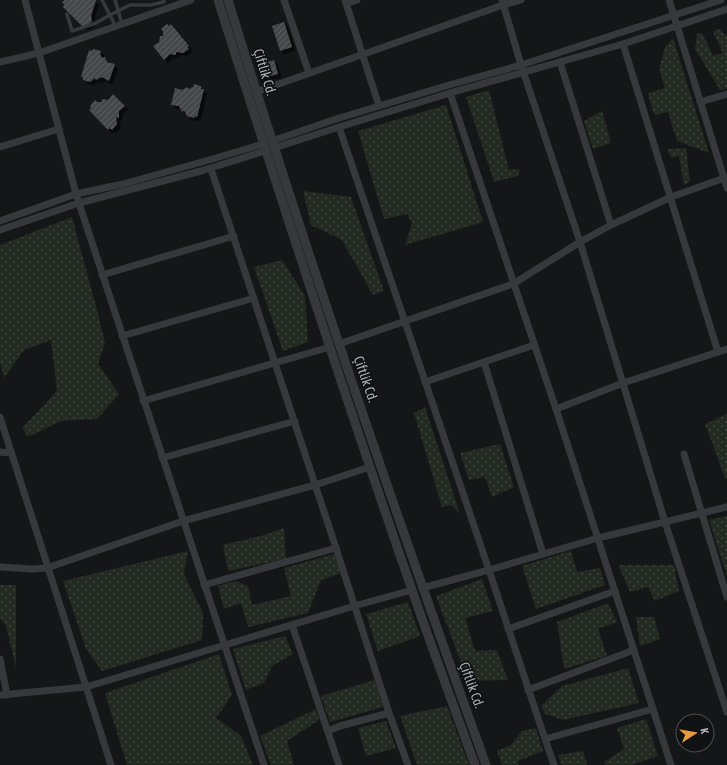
<svg xmlns="http://www.w3.org/2000/svg" width="727" height="765" viewBox="0 0 727 765" font-family="'Asap Condensed',sans-serif">
<style>
.grass{fill:url(#grass-dots)}
.building{fill:url(#building-hatch);filter:url(#shadow)}
.lines{fill:none;stroke-linecap:round;stroke-linejoin:round}
.service{stroke:#37383c;stroke-width:3.5}
.minor{stroke:#37383c;stroke-width:7}
.tertiary{stroke:#37383c;stroke-width:9}
.labels{text-anchor:middle;stroke-width:3.5;stroke-linejoin:round;paint-order:stroke}
.street-label{font-size:14px;fill:#a8aeb7;stroke:#101112}
</style>
<defs>
<pattern id="grass-dots" width="8" height="8" patternUnits="userSpaceOnUse"><rect width="8" height="8" fill="#222a22"/><path d="M2 2h.1M6 6h.1" fill="none" stroke="#3f4640" stroke-width="1.8" stroke-linecap="round"/></pattern>
<pattern id="building-hatch" width="6" height="6" patternUnits="userSpaceOnUse"><rect width="6" height="6" fill="#45464a"/><path d="M-1 1l2-2M0 6l6-6M5 7l2-2" fill="none" stroke="#5d5e62"/></pattern>
<filter id="shadow"><feDropShadow dx="3.5" dy="3.5" stdDeviation="0" flood-color="#0009"/></filter>
</defs>
<rect width="100%" height="100%" fill="#151617"/>
<g class="grass">
<path d="M 719,29 L 727,36 L 727,88 L 720,90 L 695,49 L 697,34 L 702,33 L 713,56 L 723,53 L 713,32 Z"/>
<path d="M 673,38 L 709,153 L 677,141 L 668,112 L 654,115 L 648,93 L 665,88 L 659,69 L 665,47 Z"/>
<path d="M 489,90 L 509,170 L 520,169 L 518,176 L 494,182 L 466,97 Z"/>
<path d="M 446,105 L 483,222 L 405,245 L 412,223 L 407,214 L 384,219 L 358,131 Z"/>
<path d="M 602,111 L 611,143 L 593,149 L 584,121 Z"/>
<path d="M 686,148 L 690,182 L 684,185 L 679,156 L 671,158 L 667,149 Z"/>
<path d="M 303,191 L 351,197 L 384,291 L 373,295 L 342,240 L 311,225 Z"/>
<path d="M 72,217 L 97,310 L 105,343 L 98,364 L 119,394 L 97,419 L 61,421 L 28,437 L 22,428 L 57,391 L 51,340 L 24,350 L 4,378 L 0,362 L 0,245 Z"/>
<path d="M 282,260 L 305,296 L 308,342 L 283,351 L 254,267 Z"/>
<path d="M 425,407 L 460,514 L 451,505 L 442,507 L 414,413 Z"/>
<path d="M 727,414 L 727,478 L 725,478 L 705,424 Z"/>
<path d="M 500,444 L 514,487 L 492,497 L 485,477 L 469,480 L 460,453 Z"/>
<path d="M 727,516 L 727,576 L 709,520 Z"/>
<path d="M 284,528 L 286,559 L 228,571 L 223,545 L 264,535 Z"/>
<path d="M 188,551 L 184,574 L 203,613 L 202,640 L 102,671 L 86,649 L 63,581 Z"/>
<path d="M 571,551 L 577,572 L 600,568 L 605,585 L 536,609 L 522,566 Z"/>
<path d="M 334,554 L 341,573 L 321,580 L 308,613 L 248,627 L 241,603 L 224,609 L 218,586 L 235,581 L 248,586 L 252,605 L 291,596 L 284,568 Z"/>
<path d="M 618,565 L 674,565 L 679,591 L 655,601 L 648,587 L 630,592 Z"/>
<path d="M 482,579 L 493,611 L 465,618 L 475,651 L 497,650 L 508,680 L 468,681 L 436,596 Z"/>
<path d="M 0,585 L 16,585 L 16,668 L 6,626 L 0,618 Z"/>
<path d="M 408,602 L 420,636 L 378,651 L 366,614 Z"/>
<path d="M 608,603 L 617,622 L 598,629 L 607,656 L 564,669 L 557,622 Z"/>
<path d="M 636,617 L 654,617 L 660,639 L 640,646 Z"/>
<path d="M 285,636 L 293,654 L 272,666 L 264,683 L 246,690 L 233,649 Z"/>
<path d="M 219,654 L 232,695 L 216,718 L 241,736 L 253,765 L 127,765 L 105,693 Z"/>
<path d="M 628,668 L 639,703 L 563,720 L 545,714 L 541,706 L 562,686 Z"/>
<path d="M 375,680 L 383,707 L 330,722 L 321,696 Z"/>
<path d="M 447,706 L 469,765 L 417,765 L 400,716 Z"/>
<path d="M 316,709 L 319,720 L 287,741 L 294,765 L 271,765 L 260,736 Z"/>
<path d="M 646,719 L 658,756 L 632,765 L 605,765 L 604,762 L 624,749 L 617,728 Z"/>
<path d="M 386,721 L 396,748 L 366,756 L 358,728 Z"/>
<path d="M 536,728 L 543,751 L 518,761 L 518,765 L 502,765 L 497,751 L 511,745 L 522,731 Z"/>
<path d="M 583,751 L 587,765 L 562,765 L 558,755 Z"/>
</g>
<g class="building">
<path d="M 65,0 L 96,0 L 91,16 L 92,21 L 87,26 L 82,26 L 63,7 L 64,4 L 62,2 Z"/>
<path d="M 284,22 L 292,47 L 280,51 L 272,26 Z"/>
<path d="M 167,24 L 169,26 L 171,24 L 189,46 L 187,47 L 189,49 L 183,53 L 176,52 L 176,55 L 170,54 L 164,60 L 153,46 L 159,42 L 160,36 L 163,36 L 163,31 L 161,29 Z"/>
<path d="M 93,49 L 101,51 L 100,54 L 102,58 L 105,57 L 107,62 L 115,64 L 109,81 L 102,77 L 96,80 L 95,78 L 90,82 L 83,80 L 83,77 L 81,77 L 89,50 L 92,51 Z"/>
<path d="M 274,60 L 278,74 L 262,78 L 258,64 Z"/>
<path d="M 194,84 L 201,86 L 201,89 L 204,89 L 197,117 L 195,116 L 194,118 L 187,116 L 184,110 L 182,112 L 179,106 L 171,105 L 175,88 L 182,90 L 187,87 L 189,89 L 193,87 Z"/>
<path d="M 113,94 L 125,106 L 119,111 L 119,118 L 116,117 L 117,124 L 112,130 L 110,128 L 108,130 L 89,110 L 91,108 L 90,106 L 95,100 L 97,102 L 102,102 L 102,99 L 108,100 Z"/>
</g>
<g class="lines">
<g class="service">
<path d="M 102,0 L 113,21 L 115,27"/>
<path d="M 115,0 L 122,24"/>
<path d="M 67,14 L 72,31 L 96,23 L 110,15 L 130,5 L 150,5 L 164,2 L 164,0"/>
</g>
<g class="minor">
<path d="M 25,0 L 76,194 L 264,765"/>
<path d="M 284,0 L 309,73"/>
<path d="M 345,0 L 379,106"/>
<path d="M 502,0 L 521,65 L 580,242 L 665,522 L 727,712"/>
<path d="M 669,0 L 727,188"/>
<path d="M 346,3 L 357,0"/>
<path d="M 623,44 L 718,352"/>
<path d="M 0,62 L 39,53 L 191,0"/>
<path d="M 560,62 L 611,225"/>
<path d="M 256,92 L 503,5 L 521,0"/>
<path d="M 450,93 L 556,409 L 671,765"/>
<path d="M 700,102 L 727,94"/>
<path d="M 339,127 L 489,570 L 598,538 L 727,507"/>
<path d="M 272,141 L 336,119 L 449,85 L 521,65 L 721,0"/>
<path d="M 0,147 L 59,129"/>
<path d="M 274,148 L 339,127 L 450,93 L 623,44 L 727,9"/>
<path d="M 211,169 L 336,548 L 389,713 L 408,765"/>
<path d="M 0,221 L 76,194 L 123,184 L 209,160 L 263,144"/>
<path d="M 0,230 L 79,203 L 201,171 L 265,151"/>
<path d="M 102,275 L 234,236"/>
<path d="M 122,336 L 254,298"/>
<path d="M 339,344 L 513,284 L 580,242 L 611,225 L 671,197 L 727,177"/>
<path d="M 484,362 L 543,554"/>
<path d="M 425,382 L 534,345"/>
<path d="M 143,401 L 330,347"/>
<path d="M 556,409 L 623,383 L 727,349"/>
<path d="M 0,417 L 111,765"/>
<path d="M 0,452 L 11,453"/>
<path d="M 684,454 L 727,597"/>
<path d="M 162,458 L 295,421"/>
<path d="M 0,567 L 32,569 L 47,568 L 183,521 L 315,485 L 370,467"/>
<path d="M 204,585 L 336,548"/>
<path d="M 422,588 L 489,570 L 541,727 L 554,765"/>
<path d="M 292,625 L 339,765"/>
<path d="M 508,629 L 615,591"/>
<path d="M 0,659 L 7,695"/>
<path d="M 528,690 L 634,650"/>
<path d="M 0,695 L 86,687 L 354,606 L 412,590"/>
<path d="M 328,731 L 340,726 L 389,713"/>
<path d="M 545,739 L 653,709"/>
</g>
<g class="tertiary">
<path d="M 218,0 C 280,197 344,394 412,590 C 432,648 454,707 475,765"/>
<path d="M 228,0 C 307,257 395,512 486,765"/>
</g>
</g>
<g class="labels">
<g class="street-label">
<text transform="translate(265 72) rotate(73)" y="5">Çiftlik Cd.</text>
<text transform="translate(366 379) rotate(71)" y="5">Çiftlik Cd.</text>
<text transform="translate(472 685) rotate(70)" y="5">Çiftlik Cd.</text>
</g>
</g>
<g transform="translate(695 733) rotate(78)"><circle r="19" fill="#101112" stroke="#4d5054"/>
<path d="M0-3L7 15L0 10L-7 15Z" fill="#e89b3d"/>
<text y="-6" font-size="11" font-weight="bold" text-anchor="middle" fill="#a8aeb7">K</text>
</g>
</svg>
